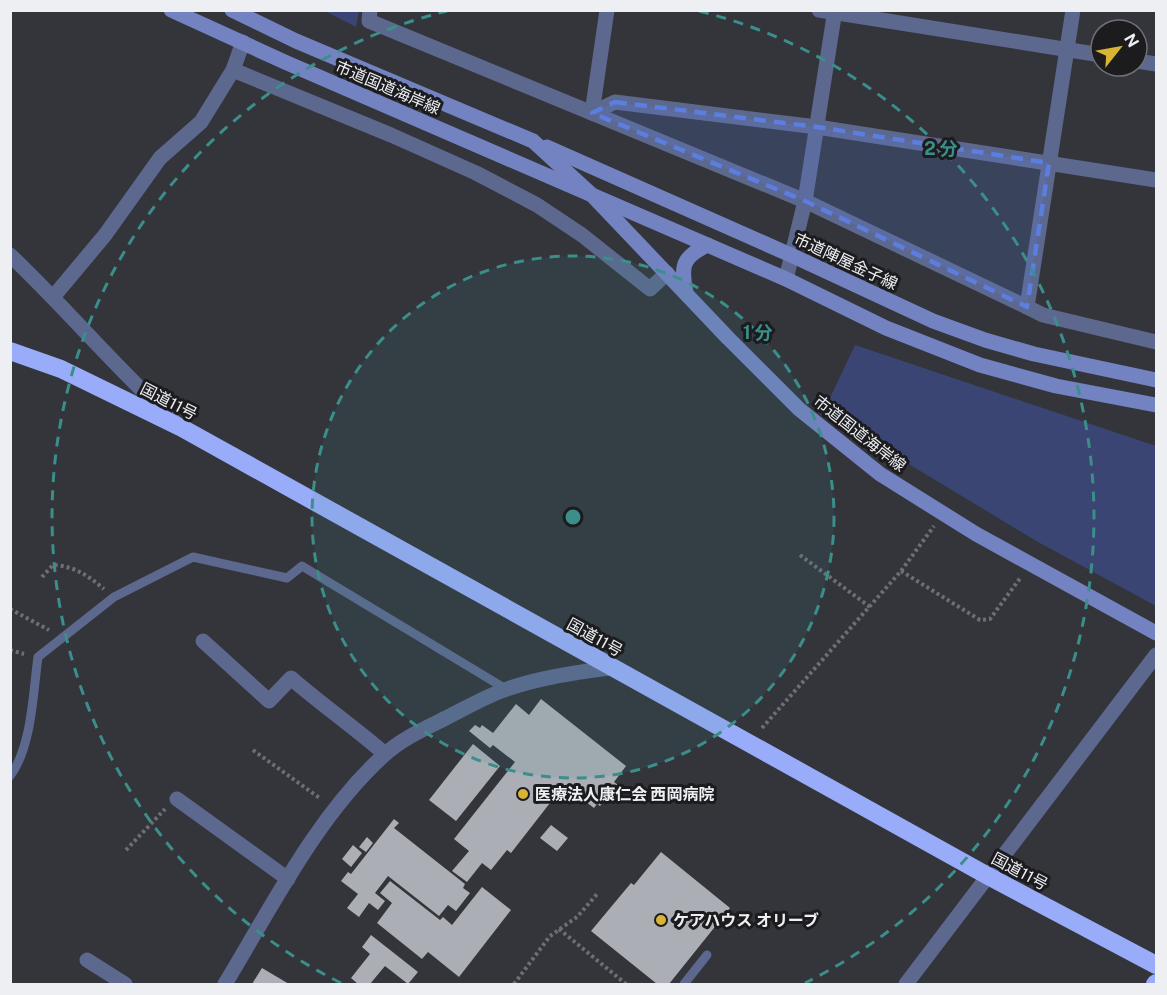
<svg xmlns="http://www.w3.org/2000/svg" width="1167" height="995" viewBox="0 0 1167 995" font-family="'Public Sans','Noto Sans JP',sans-serif">
<style>
.green{fill:#3a4574}
.building{fill:#acaeb5}
.lines{fill:none;stroke-linecap:round;stroke-linejoin:round}
.path{stroke:#6d6f75;stroke-width:4;stroke-dasharray:3 3;stroke-linecap:butt}
.lane{stroke:#5d688f;stroke-width:9}
.street{stroke:#5d688f;stroke-width:15}
.secondary{stroke:#7383c1;stroke-width:15}
.highway{stroke:#99acf9;stroke-width:18}
.marked{fill:#5b7ee0;fill-opacity:0.2;stroke:#5b7ee0;stroke-width:4.5;stroke-dasharray:12 8;stroke-linejoin:round}
.ring{fill:none;stroke:#3b8e89;stroke-width:3;stroke-dasharray:10 8}
.poi-dot{fill:#d8b434;stroke:#1c1c1f;stroke-width:2}
.labels{text-anchor:middle;stroke-width:6;stroke-linejoin:round;paint-order:stroke}
.street-label{font-size:16px;fill:#edeff3;stroke:#1c1c1f}
.poi-label{font-size:16px;font-weight:bold;fill:#edeff3;stroke:#1c1c1f;text-anchor:start}
.centre{fill:#3b8e89;stroke:#1c1c1f;stroke-width:3}
.ring-label{font-size:18px;text-anchor:middle;font-weight:bold;fill:#3b8e89;stroke:#1c1c1f;stroke-width:6;stroke-linejoin:round;paint-order:stroke}
</style>
<rect width="100%" height="100%" fill="#33353b"/>
<g class="green">
<path d="M 325,11 L 359,11 L 356,27 Z"/>
<path d="M 855,345 L 1156,446 L 1156,606 L 1038,542 L 912,466 L 828,402 Z"/>
</g>
<g class="building">
<path d="M 541,699 L 626,766 L 614,782 L 618,785 L 600,806 L 597,804 L 594,808 L 564,785 L 511,853 L 507,850 L 491,870 L 482,863 L 467,882 L 452,871 L 469,851 L 454,839 L 515,762 L 493,745 L 490,748 L 469,731 L 475,725 L 480,728 L 482,725 L 493,733 L 516,704 L 529,715 Z"/>
<path d="M 473,744 L 500,766 L 456,821 L 429,800 Z"/>
<path d="M 394,819 L 399,823 L 394,828 L 465,884 L 463,888 L 470,893 L 456,911 L 448,905 L 439,916 L 388,876 L 375,893 L 385,901 L 378,910 L 369,903 L 359,917 L 347,908 L 358,894 L 341,881 L 348,872 L 351,874 Z"/>
<path d="M 551,825 L 568,838 L 557,851 L 540,838 Z"/>
<path d="M 367,837 L 373,843 L 366,852 L 359,847 Z"/>
<path d="M 353,845 L 362,853 L 351,867 L 342,859 Z"/>
<path d="M 661,852 L 730,908 L 669,984 L 657,984 L 591,931 L 631,883 L 634,885 Z"/>
<path d="M 390,881 L 440,920 L 443,917 L 452,925 L 482,887 L 511,910 L 459,977 L 428,952 L 422,959 L 377,923 L 392,903 L 380,893 Z"/>
<path d="M 371,935 L 418,972 L 408,984 L 385,966 L 370,984 L 358,984 L 351,978 L 370,954 L 362,947 Z"/>
<path d="M 262,968 L 289,984 L 252,984 Z"/>
</g>
<g class="lines">
<g class="path">
<path d="M 800,555 L 870,607"/>
<path d="M 901,571 L 980,620 L 990,619 L 1021,577"/>
<path d="M 42,577 L 53,565 C 75,566 88,576 104,589"/>
<path d="M 10,609 L 49,630"/>
<path d="M 10,650 L 24,654"/>
<path d="M 762,728 L 901,571 L 934,526"/>
<path d="M 253,750 L 321,799"/>
<path d="M 126,850 L 165,809"/>
<path d="M 559,929 L 626,984"/>
<path d="M 514,984 L 550,936 L 577,917 L 598,893"/>
</g>
<g class="lane">
<path d="M 10,776 C 32,747 33,692 38,657 L 114,597 L 193,557 L 287,578 L 302,566 L 506,689"/>
<path d="M 684,984 L 707,955"/>
</g>
<g class="street">
<path d="M 370,10 L 369,21 L 592,113 L 615,102 L 817,127 L 1156,180"/>
<path d="M 607,10 L 592,113 L 805,201 L 1027,307"/>
<path d="M 819,10 L 1101,55"/>
<path d="M 1073,10 L 1027,307 L 1043,315 L 1156,342"/>
<path d="M 1137,61 L 1156,64"/>
<path d="M 233,70 L 391,135 L 476,173 L 537,205 L 582,235 L 650,289 L 667,273"/>
<path d="M 10,255 C 66,308 116,368 173,420"/>
<path d="M 786,279 L 805,201 L 835,10"/>
<path d="M 54,296 L 105,235 L 160,158 L 201,122 L 233,70 L 243,42"/>
<path d="M 203,641 L 269,701 L 291,678 C 322,705 354,727 385,754"/>
<path d="M 177,799 L 288,879"/>
<path d="M 87,960 L 125,984"/>
<path d="M 225,984 C 271,908 317,816 383,756 C 401,739 424,729 446,718 C 466,708 486,696 507,689 C 541,677 575,673 610,668"/>
<path d="M 906,984 L 1156,655"/>
</g>
<g class="secondary">
<path d="M 171,10 L 287,63 L 786,279 L 886,328 L 980,365 L 1056,386 L 1156,405"/>
<path d="M 232,10 L 296,41 L 533,141 L 592,195 L 728,338 L 799,409 L 880,474 L 976,534 L 1156,633"/>
<path d="M 547,147 L 793,256 L 933,321 L 985,340 L 1034,354 L 1156,380"/>
<path d="M 686,293 C 681,267 681,257 708,245"/>
</g>
<g class="highway">
<path d="M 10,351 L 61,369 L 182,428 L 988,876 L 1156,965"/>
<path d="M 1155,984 L 1156,983"/>
</g>
</g>
<path class="marked" d="M 615,102 L 817,127 L 1049,163 L 1027,307 L 805,201 L 592,113 Z"/>
<circle cx="573" cy="517" r="261" fill="#3b8e89" fill-opacity=".12"/>
<g class="ring">
<circle cx="573" cy="517" r="261"/>
<path d="M341 983A521 521 0 0 1 447 11M699 11A521 521 0 0 1 805 983"/>
</g>
<g class="poi-dot">
<circle cx="523" cy="794" r="6"/>
<circle cx="661" cy="920" r="6"/>
</g>
<g class="labels">
<g class="street-label">
<text transform="translate(388 87) rotate(23)" y="6">市道国道海岸線</text>
<text transform="translate(846 261) rotate(25)" y="6">市道陣屋金子線</text>
<text transform="translate(169 401) rotate(27)" y="6">国道11号</text>
<text transform="translate(860 433) rotate(38)" y="6">市道国道海岸線</text>
<text transform="translate(595 637) rotate(29)" y="6">国道11号</text>
<text transform="translate(1020 871) rotate(28)" y="6">国道11号</text>
</g>
<g class="poi-label">
<text x="535" y="800">医療法人康仁会 西岡病院</text>
<text x="673" y="926">ケアハウス オリーブ</text>
</g>
</g>
<circle cx="573" cy="517" r="9" class="centre"/>
<g class="ring-label">
<text x="941" y="155">2 分</text>
<text x="758" y="339">1 分</text>
</g>
<rect width="1167" height="995" fill="none" stroke="#edeff3" stroke-width="24"/>
<g transform="translate(1119 48) rotate(59)"><circle r="28" fill="#1c1c1f" stroke="#707074" stroke-width="1.5"/>
<path d="M0-4.5L10 22L0 15L-10 22Z" fill="#d8b434"/>
<text y="-9" font-size="16" font-weight="bold" text-anchor="middle" fill="#edeff3">N</text>
</g>
</svg>
